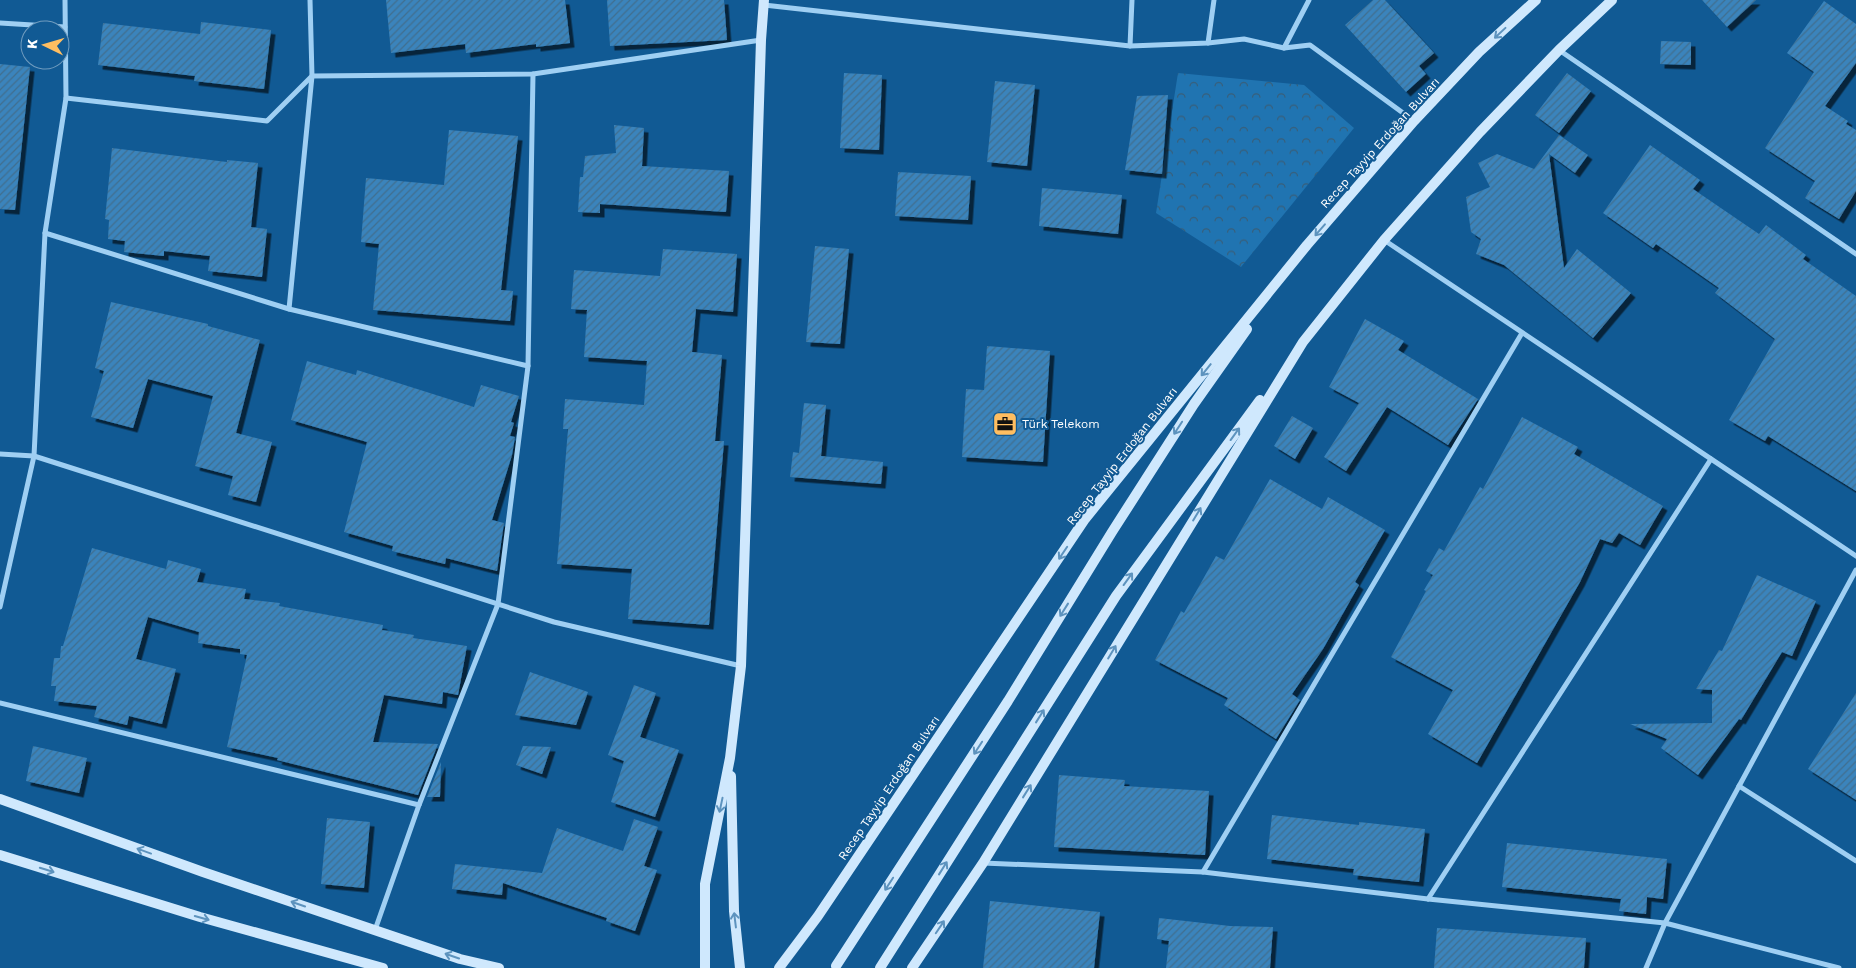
<svg xmlns="http://www.w3.org/2000/svg" width="1856" height="968" viewBox="0 0 1856 968" font-family="'Work Sans',sans-serif">
<style>
.park{fill:url(#park-crowns)}
.building{fill:url(#building-hatch);filter:url(#shadow)}
.lines{fill:none;stroke-linecap:round;stroke-linejoin:round}
.minor{stroke:#9fcff3;stroke-width:5}
.secondary{stroke:#cfe8fd;stroke-width:10}
.oneway{stroke:#5d93be}
.labels{text-anchor:middle;stroke-width:4;stroke-linejoin:round;paint-order:stroke}
.street-label{font-size:12px;fill:#fff;stroke:#115a94}
.poi-label{font-size:12px;fill:#fff;stroke:#115a94;text-anchor:start}
</style>
<defs>
<pattern id="park-crowns" width="20" height="18" patternUnits="userSpaceOnUse" patternTransform="scale(1.25)"><rect width="20" height="18" fill="#2074b1"/><path d="M2 6a3 3 0 1 1 6 0M12 15a3 3 0 1 1 6 0" fill="none" stroke="#385e79"/></pattern>
<pattern id="building-hatch" width="6" height="6" patternUnits="userSpaceOnUse" patternTransform="scale(1.25)"><rect width="6" height="6" fill="#3a84bc"/><path d="M-1 1l2-2M0 6l6-6M5 7l2-2" fill="none" stroke="#416e8f"/></pattern>
<filter id="shadow"><feDropShadow dx="4.5" dy="4.5" stdDeviation="0" flood-color="#0009"/></filter>
</defs>
<rect width="100%" height="100%" fill="#115a94"/>
<path class="park" d="M 1178,73 L 1304,85 L 1354,128 L 1241,267 L 1156,213 Z"/>
<g class="building">
<path d="M 386,0 L 565,0 L 570,43 L 536,47 L 536,44 L 466,53 L 465,44 L 391,53 Z"/>
<path d="M 607,0 L 724,0 L 727,40 L 610,46 Z"/>
<path d="M 1373,0 L 1385,0 L 1434,53 L 1419,66 L 1426,74 L 1406,92 L 1345,25 Z"/>
<path d="M 1702,0 L 1756,0 L 1727,27 Z"/>
<path d="M 1824,1 L 1856,24 L 1856,63 L 1825,106 L 1848,121 L 1846,124 L 1856,130 L 1856,191 L 1839,219 L 1805,198 L 1815,181 L 1765,148 L 1814,72 L 1787,53 Z"/>
<path d="M 201,22 L 271,30 L 264,89 L 194,81 L 195,76 L 98,65 L 103,23 L 200,34 Z"/>
<path d="M 1661,41 L 1691,42 L 1691,65 L 1660,64 Z"/>
<path d="M 0,64 L 30,67 L 15,210 L 0,209 Z"/>
<path d="M 844,73 L 882,75 L 879,150 L 840,148 Z"/>
<path d="M 1567,73 L 1591,91 L 1559,133 L 1535,115 Z"/>
<path d="M 995,81 L 1035,85 L 1027,166 L 987,162 Z"/>
<path d="M 1168,95 L 1162,174 L 1125,170 L 1137,96 Z"/>
<path d="M 614,125 L 644,128 L 642,166 L 729,171 L 726,212 L 600,204 L 600,213 L 578,212 L 580,177 L 583,177 L 585,156 L 616,153 Z"/>
<path d="M 449,130 L 518,136 L 501,290 L 513,291 L 510,321 L 373,310 L 379,244 L 361,242 L 366,178 L 444,185 Z"/>
<path d="M 1559,135 L 1588,155 L 1575,173 L 1549,154 L 1564,268 L 1577,249 L 1631,293 L 1593,338 L 1504,265 L 1476,254 L 1481,239 L 1471,232 L 1466,197 L 1490,187 L 1478,163 L 1497,154 L 1534,169 Z"/>
<path d="M 1650,145 L 1700,180 L 1693,189 L 1759,234 L 1766,225 L 1806,255 L 1803,259 L 1856,296 L 1856,491 L 1768,436 L 1765,441 L 1729,420 L 1775,339 L 1715,293 L 1719,288 L 1656,244 L 1653,248 L 1603,213 Z"/>
<path d="M 112,148 L 227,162 L 227,160 L 258,163 L 251,227 L 267,229 L 262,277 L 208,271 L 210,256 L 164,251 L 164,256 L 124,252 L 125,241 L 108,239 L 109,220 L 105,219 Z"/>
<path d="M 898,172 L 971,176 L 968,220 L 895,216 Z"/>
<path d="M 1042,188 L 1122,195 L 1118,234 L 1039,226 Z"/>
<path d="M 815,246 L 849,249 L 840,344 L 806,342 Z"/>
<path d="M 663,249 L 737,254 L 733,312 L 696,309 L 692,352 L 722,355 L 715,441 L 724,441 L 709,625 L 628,619 L 632,569 L 557,564 L 568,429 L 563,429 L 565,399 L 644,405 L 647,361 L 584,357 L 587,310 L 571,309 L 574,270 L 660,276 Z"/>
<path d="M 111,302 L 208,324 L 208,326 L 260,340 L 236,433 L 272,442 L 256,502 L 228,495 L 233,476 L 195,466 L 213,396 L 148,379 L 133,428 L 91,417 L 104,371 L 95,368 Z"/>
<path d="M 1365,319 L 1404,341 L 1398,350 L 1478,399 L 1448,445 L 1387,407 L 1346,471 L 1324,457 L 1359,403 L 1329,387 Z"/>
<path d="M 987,346 L 1050,351 L 1043,462 L 962,457 L 966,389 L 984,390 Z"/>
<path d="M 307,361 L 356,375 L 357,370 L 474,407 L 481,385 L 519,396 L 511,422 L 514,423 L 510,436 L 515,437 L 512,455 L 492,520 L 504,523 L 497,571 L 446,558 L 445,564 L 392,551 L 393,546 L 344,532 L 367,442 L 291,420 Z"/>
<path d="M 804,403 L 826,405 L 821,456 L 883,462 L 881,484 L 790,477 L 793,452 L 799,453 Z"/>
<path d="M 1292,416 L 1313,428 L 1295,459 L 1274,446 Z"/>
<path d="M 1522,417 L 1578,447 L 1574,454 L 1663,506 L 1640,545 L 1619,533 L 1612,543 L 1600,539 L 1580,582 L 1477,763 L 1428,734 L 1453,690 L 1391,657 L 1426,591 L 1424,590 L 1433,575 L 1426,571 L 1439,548 L 1444,551 L 1480,487 L 1483,489 Z"/>
<path d="M 1270,479 L 1322,509 L 1328,497 L 1385,530 L 1355,582 L 1359,585 L 1323,649 L 1292,694 L 1300,700 L 1276,739 L 1224,705 L 1228,698 L 1155,660 L 1181,611 L 1184,613 L 1216,556 L 1224,560 Z"/>
<path d="M 92,548 L 166,569 L 168,560 L 201,569 L 197,582 L 246,589 L 244,599 L 280,603 L 279,606 L 383,625 L 382,630 L 414,635 L 413,638 L 467,646 L 458,695 L 443,692 L 442,704 L 384,695 L 373,742 L 438,744 L 418,795 L 277,760 L 278,758 L 227,747 L 247,655 L 240,654 L 240,649 L 198,643 L 199,632 L 148,617 L 136,659 L 176,669 L 162,724 L 129,716 L 127,725 L 94,717 L 97,706 L 54,701 L 56,686 L 51,686 L 54,658 L 60,658 L 61,646 L 63,646 Z"/>
<path d="M 1757,575 L 1816,601 L 1792,656 L 1782,652 L 1741,720 L 1739,719 L 1698,775 L 1661,748 L 1667,739 L 1630,724 L 1712,723 L 1712,690 L 1696,689 L 1719,650 L 1722,651 Z"/>
<path d="M 530,672 L 588,692 L 576,725 L 515,715 Z"/>
<path d="M 634,685 L 656,693 L 640,737 L 679,750 L 655,817 L 611,802 L 624,761 L 608,755 Z"/>
<path d="M 1856,693 L 1856,800 L 1808,769 Z"/>
<path d="M 33,746 L 87,758 L 79,793 L 26,781 Z"/>
<path d="M 523,746 L 551,747 L 542,774 L 516,765 Z"/>
<path d="M 441,762 L 440,797 L 427,797 Z"/>
<path d="M 1059,775 L 1125,780 L 1124,786 L 1209,791 L 1205,855 L 1054,847 Z"/>
<path d="M 1272,815 L 1359,825 L 1359,822 L 1425,829 L 1419,882 L 1353,875 L 1354,869 L 1267,859 Z"/>
<path d="M 327,818 L 370,822 L 364,888 L 321,884 Z"/>
<path d="M 634,819 L 658,827 L 644,866 L 657,870 L 635,931 L 606,921 L 607,918 L 503,883 L 502,895 L 452,889 L 455,864 L 542,873 L 557,828 L 623,851 Z"/>
<path d="M 1507,843 L 1667,859 L 1663,899 L 1647,897 L 1646,914 L 1619,911 L 1621,899 L 1502,887 Z"/>
<path d="M 990,901 L 1100,912 L 1094,968 L 983,968 Z"/>
<path d="M 1159,918 L 1230,926 L 1273,927 L 1270,968 L 1166,968 L 1169,941 L 1157,939 Z"/>
<path d="M 1437,928 L 1586,938 L 1584,968 L 1434,968 Z"/>
</g>
<g class="lines">
<g class="minor">
<path d="M 764,5 L 1130,46 L 1208,43 L 1244,39 L 1284,48 L 1310,45 L 1414,121"/>
<path d="M 0,23 L 65,27"/>
<path d="M 1208,43 L 1214,0"/>
<path d="M 1130,46 L 1132,0"/>
<path d="M 1284,48 L 1309,0"/>
<path d="M 1559,50 L 1856,254"/>
<path d="M 66,98 L 267,121 L 312,76 L 533,74 L 761,40"/>
<path d="M 45,233 L 289,309 L 528,366"/>
<path d="M 1384,240 L 1856,556"/>
<path d="M 289,309 L 312,76 L 310,0"/>
<path d="M 0,454 L 34,456 L 554,622 L 741,666"/>
<path d="M 0,607 L 34,456 L 45,233 L 66,98 L 65,0"/>
<path d="M 0,703 L 419,805"/>
<path d="M 1739,786 L 1856,861"/>
<path d="M 983,863 L 1203,872 L 1428,899 L 1665,923 L 1839,968"/>
<path d="M 1203,872 L 1522,333"/>
<path d="M 1428,899 L 1711,459"/>
<path d="M 375,930 L 419,805 L 498,604 L 528,366 L 533,74"/>
<path d="M 1646,968 L 1665,923 L 1856,570"/>
</g>
<g class="secondary">
<path d="M 731,776 L 734,911 L 740,968"/>
<path d="M 0,799 L 203,872 L 460,959 L 499,968"/>
<path d="M 0,855 L 200,917 L 383,968"/>
<path d="M 836,966 L 1008,701 L 1112,532 L 1194,404 L 1247,329"/>
<path d="M 705,968 L 705,884 L 730,758 L 741,666 L 761,40 L 764,0"/>
<path d="M 779,968 L 818,916 L 1085,519 L 1307,245 L 1414,121 L 1479,52 L 1536,0"/>
<path d="M 880,968 L 1116,596 L 1260,400"/>
<path d="M 912,968 L 983,863 L 1303,342 L 1384,240 L 1480,132 L 1559,50 L 1612,0"/>
</g>
</g>
<defs><path id="oneway-shaft" d="M-6 0H5M1.5-3L5.5 0L1.5 3" fill="none" stroke-width="1.6" stroke-linecap="round" stroke-linejoin="round" transform="scale(1.25)"/></defs>
<g class="oneway">
<use href="#oneway-shaft" transform="translate(1500 33) rotate(137)"/>
<use href="#oneway-shaft" transform="translate(1320 230) rotate(131)"/>
<use href="#oneway-shaft" transform="translate(1206 370) rotate(129)"/>
<use href="#oneway-shaft" transform="translate(1178 428) rotate(123)"/>
<use href="#oneway-shaft" transform="translate(1235 434) rotate(-54)"/>
<use href="#oneway-shaft" transform="translate(1197 514) rotate(-59)"/>
<use href="#oneway-shaft" transform="translate(1063 553) rotate(124)"/>
<use href="#oneway-shaft" transform="translate(1128 579) rotate(-54)"/>
<use href="#oneway-shaft" transform="translate(1064 610) rotate(122)"/>
<use href="#oneway-shaft" transform="translate(1112 652) rotate(-59)"/>
<use href="#oneway-shaft" transform="translate(1040 716) rotate(-58)"/>
<use href="#oneway-shaft" transform="translate(978 748) rotate(123)"/>
<use href="#oneway-shaft" transform="translate(1027 791) rotate(-58)"/>
<use href="#oneway-shaft" transform="translate(721 805) rotate(102)"/>
<use href="#oneway-shaft" transform="translate(144 851) rotate(-160)"/>
<use href="#oneway-shaft" transform="translate(943 868) rotate(-58)"/>
<use href="#oneway-shaft" transform="translate(47 870) rotate(17)"/>
<use href="#oneway-shaft" transform="translate(889 884) rotate(123)"/>
<use href="#oneway-shaft" transform="translate(298 904) rotate(-161)"/>
<use href="#oneway-shaft" transform="translate(202 918) rotate(16)"/>
<use href="#oneway-shaft" transform="translate(735 920) rotate(-97)"/>
<use href="#oneway-shaft" transform="translate(940 927) rotate(-56)"/>
<use href="#oneway-shaft" transform="translate(452 956) rotate(-161)"/>
</g>
<defs>
<symbol id="office-square" viewBox="-11 -11 22 22"><rect x="-9" y="-9" width="18" height="18" rx="4" fill="#ffbe61" stroke="#115a94"/><path d="M-6-3h4V-5.5h4V-3h4V5H-6ZM-1-4.5V-3h2v-1.5ZM-6 0V1H6V0Z" fill="#111"/></symbol>
</defs>
<g fill-rule="evenodd">
<use href="#office-square" x="991" y="410" width="28" height="28"/>
</g>
<g class="labels">
<g class="street-label">
<text transform="translate(1380 143) rotate(-48)" y="4">Recep Tayyip Erdoğan Bulvarı</text>
<text transform="translate(1122 456) rotate(-52)" y="4">Recep Tayyip Erdoğan Bulvarı</text>
<text transform="translate(889 788) rotate(-56)" y="4">Recep Tayyip Erdoğan Bulvarı</text>
</g>
<g class="poi-label">
<text x="1022" y="428">Türk Telekom</text>
</g>
</g>
<g transform="translate(45 45) rotate(275)"><circle r="24" fill="#115a94" stroke="#709cbf"/>
<path d="M0-4L9 19L0 12L-9 19Z" fill="#ffbe61"/>
<text y="-8" font-size="14" font-weight="bold" text-anchor="middle" fill="#ffffff">K</text>
</g>
</svg>
